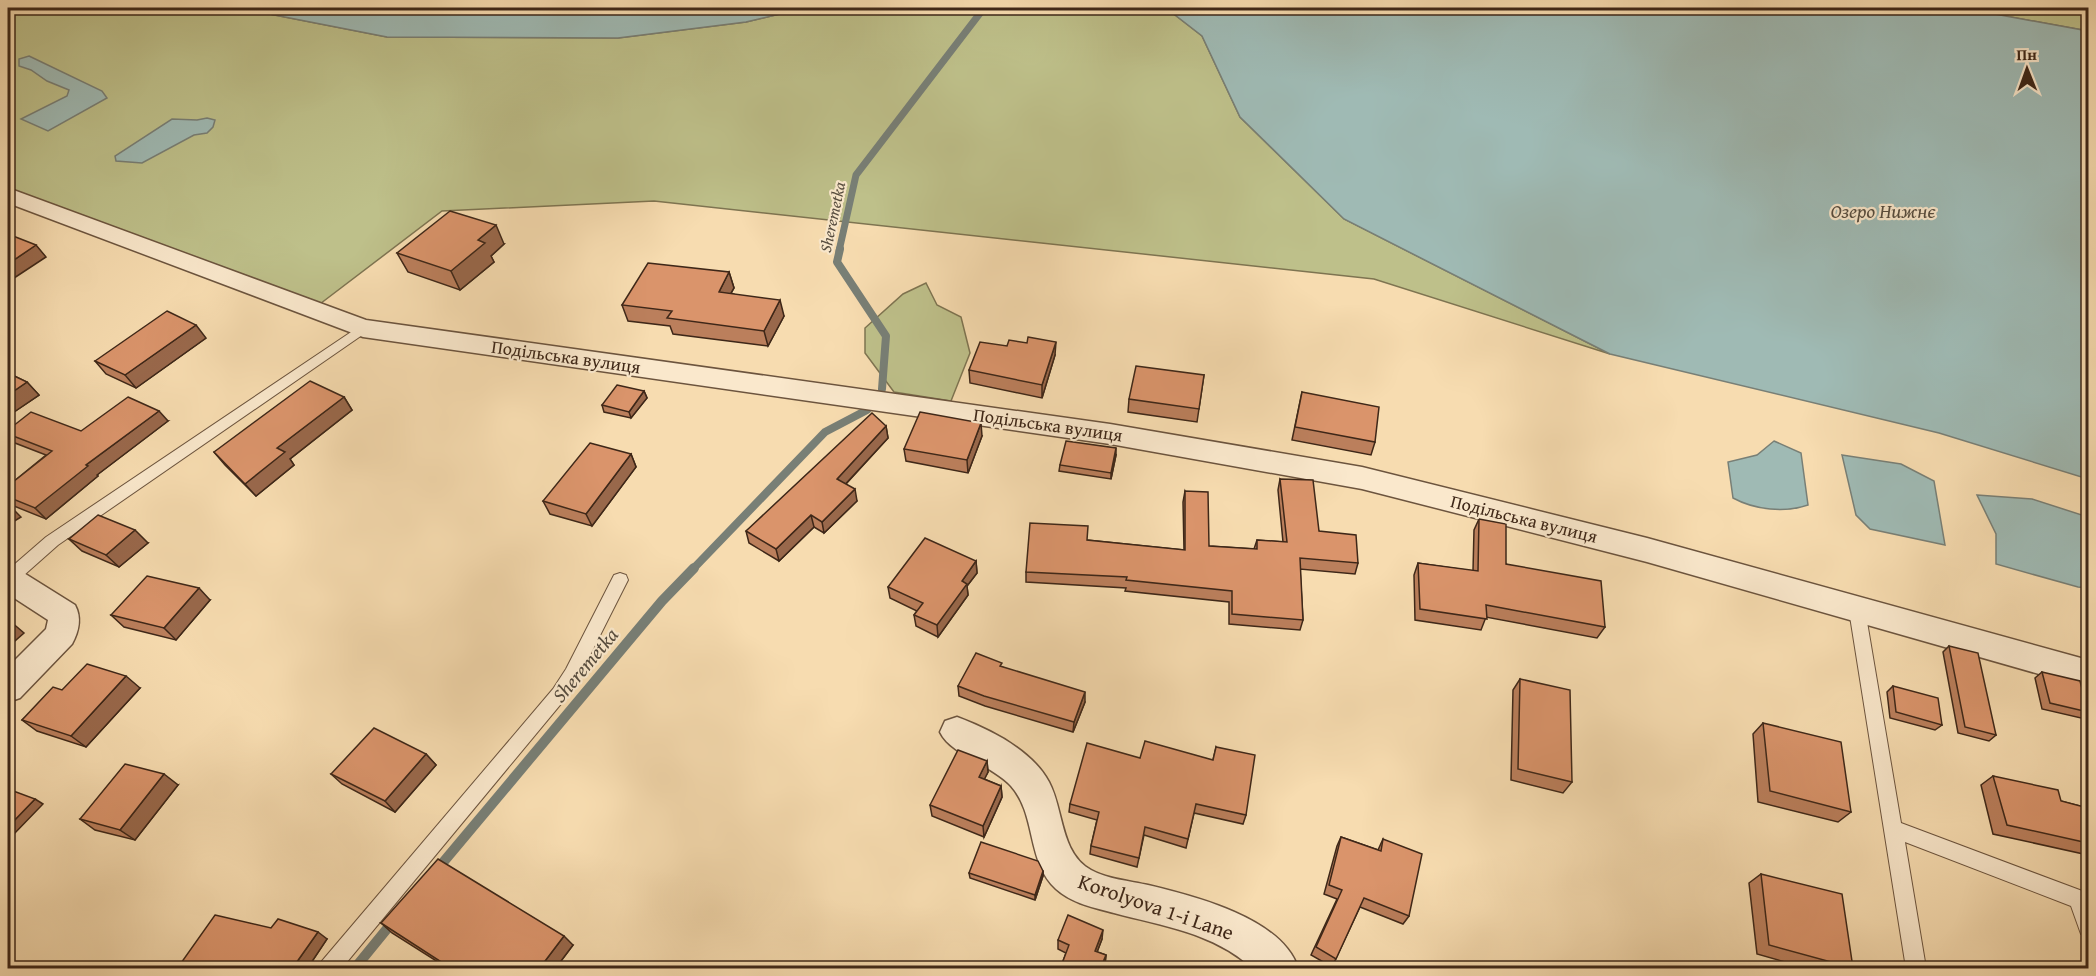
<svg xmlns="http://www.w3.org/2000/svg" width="2096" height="976" viewBox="0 0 2096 976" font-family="'Gentium Book Plus',serif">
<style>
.green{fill:#bec08a;stroke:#7e7451;stroke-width:1.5}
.water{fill:#9fbab4;stroke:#787f76;stroke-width:1.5}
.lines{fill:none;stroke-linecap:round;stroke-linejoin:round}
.stream-far2{stroke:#787f76;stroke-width:7}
.stream-far1{stroke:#787f76;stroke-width:8}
.stream{stroke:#787f76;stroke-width:10}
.service-casing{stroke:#6c543e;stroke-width:2}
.minor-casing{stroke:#6c543e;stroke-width:3}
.service{fill:#fae8cc;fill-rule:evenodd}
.minor{fill:#fae8cc;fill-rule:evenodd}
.wall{fill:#bb7f5c;stroke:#3e2718;stroke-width:1.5}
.shaded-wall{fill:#99684b;stroke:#3e2718;stroke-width:1.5}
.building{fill:#da946b;stroke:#3e2718;stroke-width:1.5}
.labels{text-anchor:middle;stroke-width:4.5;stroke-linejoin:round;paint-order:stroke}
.far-water-label{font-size:16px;font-style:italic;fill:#564c3f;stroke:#fae8cc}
.street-label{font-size:18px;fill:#3e2718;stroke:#fae8cc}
.water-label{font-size:20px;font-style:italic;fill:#564c3f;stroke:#fae8cc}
.near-street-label{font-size:21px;fill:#3e2718;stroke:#fae8cc}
</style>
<rect width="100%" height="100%" fill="#f7dcb0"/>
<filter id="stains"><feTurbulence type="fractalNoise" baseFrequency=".00333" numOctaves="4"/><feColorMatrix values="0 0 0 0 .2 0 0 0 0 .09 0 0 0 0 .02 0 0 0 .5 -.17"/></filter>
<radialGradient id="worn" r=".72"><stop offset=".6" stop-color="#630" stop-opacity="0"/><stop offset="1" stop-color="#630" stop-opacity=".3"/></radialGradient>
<g class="green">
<path d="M 8,8 L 239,8 L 387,37 L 618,38 L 746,22 L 805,8 L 1166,8 L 1202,36 L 1240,117 L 1344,219 L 1610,354 L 1374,279 L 654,201 L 442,211 L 312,310 L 8,195 Z"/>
<path d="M 1962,8 L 2088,8 L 2088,31 Z"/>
<path d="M 926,283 L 937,305 L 961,317 L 970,353 L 951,401 L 894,392 L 865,353 L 865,328 L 903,294 Z"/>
</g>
<g class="water">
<path d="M 239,8 L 805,8 L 746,22 L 618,38 L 387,37 Z"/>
<path d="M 1166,8 L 1962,8 L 2088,31 L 2088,479 L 1939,433 L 1610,354 L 1344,219 L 1240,117 L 1202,36 Z"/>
<path d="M 29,56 L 102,91 L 107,98 L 48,131 L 21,119 L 67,96 L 69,90 L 47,81 L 31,70 L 19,66 L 19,59 Z"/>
<path d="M 207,118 L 215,120 L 213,127 L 207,133 L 194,135 L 142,163 L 116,161 L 115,156 L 172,119 L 197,120 Z"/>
<path d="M 1774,441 L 1801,453 L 1808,505 C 1785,513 1755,510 1733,498 L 1728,462 L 1757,455 Z"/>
<path d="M 1842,455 L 1901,464 L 1934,481 L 1945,545 L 1870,529 L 1856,515 Z"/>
<path d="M 1977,495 L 2032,499 L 2088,517 L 2088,588 L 2078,587 L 1996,564 L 1996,534 Z"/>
</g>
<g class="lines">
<path class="stream-far2" d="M 839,251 L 856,175 L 984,8"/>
<g class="stream-far1">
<path d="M 840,249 L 837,262 L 886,336 L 882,389"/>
<path d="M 692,570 L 825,432 L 867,410"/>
</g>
<g class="stream">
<path d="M 435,872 L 662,601 L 694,568"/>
<path d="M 355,968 L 395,919"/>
</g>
<defs>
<g id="service">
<path d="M 363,324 L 370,328 L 368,331 L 58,545 L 14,584 L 8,585 L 8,570 L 46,537 Z"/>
<path d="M 620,573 L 626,575 L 628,580 L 578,679 L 565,699 L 342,968 L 319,968 L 322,961 L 553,689 L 566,669 L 614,575 Z"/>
<path d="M 1857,603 L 1863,605 L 1865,610 L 1901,823 L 2085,892 L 2088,901 L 2088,937 L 2081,934 L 2071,906 L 1905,842 L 1926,968 L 1906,968 L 1849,610 L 1851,605 Z"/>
</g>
<g id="minor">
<path d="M 8,188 L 366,320 L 1110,424 L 1362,467 L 1647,538 L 2088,660 L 2088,688 L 1647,562 L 1362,489 L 1110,444 L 363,337 L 8,203 Z"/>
<path d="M 8,567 L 19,570 L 75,605 C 82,618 79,631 72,644 L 20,698 L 8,702 L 8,667 L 46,629 L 48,620 L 8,594 Z"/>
<path d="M 957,717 C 989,729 1032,750 1049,782 C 1064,810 1060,853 1091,870 C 1107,879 1130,881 1148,885 C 1194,896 1282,918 1298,968 L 1252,968 C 1214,933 1163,926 1114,913 C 1095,908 1071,903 1056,889 C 1026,861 1037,815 1011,786 C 992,765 951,755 940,732 L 945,721 Z"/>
</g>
</defs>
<use href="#service" class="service-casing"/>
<use href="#minor" class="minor-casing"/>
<use href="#service" class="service"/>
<use href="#minor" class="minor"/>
</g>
<g class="wall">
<path d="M 504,244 L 491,256 L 494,262 L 460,290 L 408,272 L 397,253 Z"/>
<path d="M 729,272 L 734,288 L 731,293 L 784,316 L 768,346 L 673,334 L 670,326 L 628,321 L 622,305 Z"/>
<path d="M 206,338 L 136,388 L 106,374 L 95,361 Z"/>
<path d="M 1055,355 L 1042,398 L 970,383 L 969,370 Z"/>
<path d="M 8,373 L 27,382 L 39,395 L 14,412 L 8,409 Z"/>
<path d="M 1204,375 L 1197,422 L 1128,412 L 1129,399 Z"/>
<path d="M 644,391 L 647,398 L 631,418 L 604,412 L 602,405 Z"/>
<path d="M 1302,392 L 1375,442 L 1371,455 L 1292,440 Z"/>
<path d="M 344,397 L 352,410 L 290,459 L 294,465 L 256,496 L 225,465 L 214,452 Z"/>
<path d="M 168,421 L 97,475 L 98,476 L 46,519 L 9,504 L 8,502 L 8,486 L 46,455 L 15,443 L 8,436 L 8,430 L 81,431 Z"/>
<path d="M 886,426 L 888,438 L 846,484 L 857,501 L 824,533 L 814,527 L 779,561 L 749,543 L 746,531 Z"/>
<path d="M 982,436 L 968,473 L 906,461 L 904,449 Z"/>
<path d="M 631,454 L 636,467 L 592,526 L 550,514 L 543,501 Z"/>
<path d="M 1116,455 L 1111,479 L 1059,471 L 1060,465 Z"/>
<path d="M 1280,479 L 1319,531 L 1358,563 L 1355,574 L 1300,569 L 1303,620 L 1300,630 L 1229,624 L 1229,602 L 1125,591 L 1126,588 L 1026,582 L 1026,572 L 1087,540 L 1184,550 L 1183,502 L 1185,491 L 1209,546 L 1254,549 L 1257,540 L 1283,542 L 1278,490 Z"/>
<path d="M 1479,519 L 1506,564 L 1605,627 L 1597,638 L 1486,617 L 1481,630 L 1415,620 L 1414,575 L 1418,563 L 1473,571 L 1474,530 Z"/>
<path d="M 69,539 L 148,543 L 119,567 L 82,551 Z"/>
<path d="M 976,561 L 977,573 L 967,586 L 968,595 L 938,637 L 916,626 L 914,615 L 917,611 L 890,598 L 888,587 Z"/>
<path d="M 210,600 L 176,640 L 124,627 L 111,615 Z"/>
<path d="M 1949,646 L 1996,735 L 1989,741 L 1958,733 L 1943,652 Z"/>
<path d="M 1002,667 L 1085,702 L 1073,732 L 985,706 L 959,696 L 958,686 Z"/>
<path d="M 2042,672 L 2088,712 L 2081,718 L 2042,709 L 2035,678 Z"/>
<path d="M 1520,679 L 1572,782 L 1563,793 L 1511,780 L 1513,690 Z"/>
<path d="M 1893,686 L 1942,725 L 1935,730 L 1890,718 L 1887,692 Z"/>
<path d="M 140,688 L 86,747 L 37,731 L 22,720 L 62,690 Z"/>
<path d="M 1763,723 L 1851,812 L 1838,822 L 1758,802 L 1753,734 Z"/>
<path d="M 1216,747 L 1246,815 L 1243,824 L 1194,813 L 1186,848 L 1144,835 L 1137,867 L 1090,854 L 1091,846 L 1097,820 L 1069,812 L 1070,804 L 1213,760 Z"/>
<path d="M 426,754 L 436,765 L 395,812 L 342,784 L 331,774 Z"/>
<path d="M 987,761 L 988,772 L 984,779 L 1001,786 L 1002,797 L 984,837 L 932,816 L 930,805 Z"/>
<path d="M 1993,776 L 2061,801 L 2088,808 L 2088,855 L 1993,834 L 1981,785 Z"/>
<path d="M 178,785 L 135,840 L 95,830 L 80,819 Z"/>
<path d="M 1341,837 L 1378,850 L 1383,839 L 1409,916 L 1403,924 L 1360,907 L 1332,967 L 1311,955 L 1337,899 L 1324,894 L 1337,846 Z"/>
<path d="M 1043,871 L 1043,876 L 1035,900 L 970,878 L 969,873 Z"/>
<path d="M 1761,874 L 1853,968 L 1852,969 L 1810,969 L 1757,954 L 1749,883 Z"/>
<path d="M 381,923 L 573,945 L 555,969 L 449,969 L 392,933 Z"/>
<path d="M 271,928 L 327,939 L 307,969 L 190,969 L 181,963 Z"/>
<path d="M 1102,939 L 1097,952 L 1106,955 L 1105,964 L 1103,969 L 1060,969 L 1066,953 L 1058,949 L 1058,940 Z"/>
</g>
<g class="shaded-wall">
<path d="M 496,225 L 504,244 L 491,256 L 494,262 L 460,290 L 451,271 L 478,240 Z"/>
<path d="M 36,245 L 46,257 L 8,282 L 8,264 Z"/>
<path d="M 729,272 L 734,288 L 723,307 L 719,292 Z"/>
<path d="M 780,300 L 784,316 L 768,346 L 764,331 Z"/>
<path d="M 196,325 L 206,338 L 136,388 L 125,375 Z"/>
<path d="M 1056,342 L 1055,355 L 1042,398 L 1042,385 Z"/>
<path d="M 27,382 L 39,395 L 14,412 L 8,405 L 8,395 Z"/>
<path d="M 644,391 L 647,398 L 631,418 L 629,412 Z"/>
<path d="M 344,397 L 352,410 L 290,459 L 294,465 L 256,496 L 245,484 L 277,448 Z"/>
<path d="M 159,411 L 168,421 L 97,475 L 98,476 L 46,519 L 35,508 L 86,465 Z"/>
<path d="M 981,423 L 982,436 L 968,473 L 967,460 Z"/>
<path d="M 886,426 L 888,438 L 839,491 L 837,479 Z"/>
<path d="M 1116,448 L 1116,455 L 1111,479 L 1111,473 Z"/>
<path d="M 631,454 L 636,467 L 592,526 L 586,514 Z"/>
<path d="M 855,489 L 857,501 L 824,533 L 822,522 Z"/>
<path d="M 14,510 L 21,517 L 8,525 L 8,514 Z"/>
<path d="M 811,515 L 814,527 L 779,561 L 776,549 Z"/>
<path d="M 135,530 L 148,543 L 119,567 L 106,555 Z"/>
<path d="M 976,561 L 977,573 L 967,586 L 968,595 L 938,637 L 937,625 L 962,581 Z"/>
<path d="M 199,588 L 210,600 L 176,640 L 164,628 Z"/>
<path d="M 10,621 L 24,633 L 8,647 L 8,622 Z"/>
<path d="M 126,676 L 140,688 L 86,747 L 71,736 Z"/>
<path d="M 1085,692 L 1085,702 L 1073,732 L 1074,722 Z"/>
<path d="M 426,754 L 436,765 L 395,812 L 385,801 Z"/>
<path d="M 987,761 L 988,772 L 980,788 L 979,777 Z"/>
<path d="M 164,774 L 178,785 L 135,840 L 120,830 Z"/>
<path d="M 1001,786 L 1002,797 L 984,837 L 983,826 Z"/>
<path d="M 35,799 L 43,804 L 12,836 L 8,833 L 8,827 Z"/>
<path d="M 1043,871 L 1043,876 L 1035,900 L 1035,895 Z"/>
<path d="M 1103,930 L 1102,939 L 1094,960 L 1095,951 Z"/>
<path d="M 318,932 L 327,939 L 307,969 L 297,969 L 294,966 Z"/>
<path d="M 564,936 L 573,945 L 555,969 L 539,969 Z"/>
<path d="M 1106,955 L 1105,964 L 1103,969 L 1100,969 Z"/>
<path d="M 283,963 L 292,969 L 279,969 Z"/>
</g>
<g class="building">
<path d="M 450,211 L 496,225 L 478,240 L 485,243 L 451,271 L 397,253 Z"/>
<path d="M 8,234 L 36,245 L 8,264 Z"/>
<path d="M 648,263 L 729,272 L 719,292 L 780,300 L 764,331 L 667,318 L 672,311 L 622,305 Z"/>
<path d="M 167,311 L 196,325 L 125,375 L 95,361 Z"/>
<path d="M 1028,337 L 1056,342 L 1042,385 L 969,370 L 980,342 L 1007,346 L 1009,340 L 1027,343 Z"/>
<path d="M 1136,366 L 1204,375 L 1199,409 L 1129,399 Z"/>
<path d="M 8,373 L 27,382 L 8,395 Z"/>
<path d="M 310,381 L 344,397 L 277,448 L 285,452 L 245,484 L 214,452 Z"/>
<path d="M 617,385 L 644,391 L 629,412 L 602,405 Z"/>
<path d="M 1302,392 L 1379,407 L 1375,442 L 1295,427 Z"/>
<path d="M 128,397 L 159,411 L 86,465 L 88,466 L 35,508 L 8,497 L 8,486 L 52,451 L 8,434 L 8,430 L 31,412 L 81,431 Z"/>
<path d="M 920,412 L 981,423 L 967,460 L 904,449 Z"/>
<path d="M 872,413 L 886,426 L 837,479 L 855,489 L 822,522 L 811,515 L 776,549 L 746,531 Z"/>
<path d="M 1066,441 L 1116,448 L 1111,473 L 1060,465 Z"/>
<path d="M 590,443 L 631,454 L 586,514 L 543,501 Z"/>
<path d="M 1280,479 L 1313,480 L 1319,531 L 1356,535 L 1358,563 L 1300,558 L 1303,620 L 1232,614 L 1232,591 L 1126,580 L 1127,577 L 1026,572 L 1030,523 L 1088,526 L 1087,540 L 1185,550 L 1185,491 L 1208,492 L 1209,546 L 1257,549 L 1257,540 L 1287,542 Z"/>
<path d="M 8,506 L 14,510 L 8,514 Z"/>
<path d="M 98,515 L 135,530 L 106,555 L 69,539 Z"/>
<path d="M 1479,519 L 1506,524 L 1506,564 L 1601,581 L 1605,627 L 1486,605 L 1487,619 L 1420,609 L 1418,563 L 1478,571 Z"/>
<path d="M 925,538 L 976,561 L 962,581 L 967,584 L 937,625 L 914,615 L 923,603 L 888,587 Z"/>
<path d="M 147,576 L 199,588 L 164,628 L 111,615 Z"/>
<path d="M 1949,646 L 1978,653 L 1996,735 L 1965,727 Z"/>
<path d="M 976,653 L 1002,663 L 1000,666 L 1085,692 L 1074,722 L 984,696 L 958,686 Z"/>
<path d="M 87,664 L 126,676 L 71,736 L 22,720 L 53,687 L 62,690 Z"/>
<path d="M 2042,672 L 2080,681 L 2088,712 L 2050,703 Z"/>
<path d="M 1520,679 L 1570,690 L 1572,782 L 1518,769 Z"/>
<path d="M 1893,686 L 1938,698 L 1942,725 L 1896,712 Z"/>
<path d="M 1763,723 L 1841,742 L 1851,812 L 1770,791 Z"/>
<path d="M 374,728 L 426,754 L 385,801 L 331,774 Z"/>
<path d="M 1145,741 L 1213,760 L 1216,747 L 1255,755 L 1246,815 L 1196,804 L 1188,839 L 1145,827 L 1139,858 L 1091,846 L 1099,812 L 1070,804 L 1087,743 L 1140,758 Z"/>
<path d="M 958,750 L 987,761 L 979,777 L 1001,786 L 983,826 L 930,805 Z"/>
<path d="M 125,764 L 164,774 L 120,830 L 80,819 Z"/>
<path d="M 1993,776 L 2058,790 L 2061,801 L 2088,808 L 2088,843 L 2007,825 Z"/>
<path d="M 8,789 L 35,799 L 8,827 Z"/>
<path d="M 1341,837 L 1381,851 L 1383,839 L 1422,854 L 1409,916 L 1364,898 L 1336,959 L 1316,947 L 1342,890 L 1329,885 Z"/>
<path d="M 981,842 L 1038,861 L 1043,871 L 1035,895 L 969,873 Z"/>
<path d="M 438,859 L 564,936 L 539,969 L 452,969 L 381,923 Z"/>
<path d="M 1761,874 L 1842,894 L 1853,968 L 1769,945 Z"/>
<path d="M 215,915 L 271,928 L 278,919 L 318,932 L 294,966 L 283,963 L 279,969 L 202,969 L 181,963 Z"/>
<path d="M 1068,915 L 1103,930 L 1095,951 L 1106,955 L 1100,969 L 1060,969 L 1069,945 L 1058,940 Z"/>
<path d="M 1455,964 L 1464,969 L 1454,969 Z"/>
</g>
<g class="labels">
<g class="far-water-label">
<text transform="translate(832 217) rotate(-78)" y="6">Sheremetka</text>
</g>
<g class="street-label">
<text transform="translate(566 357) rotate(8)" y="6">Подільська вулиця</text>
<text transform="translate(1048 425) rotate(8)" y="6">Подільська вулиця</text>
<text transform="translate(1524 519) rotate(14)" y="6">Подільська вулиця</text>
</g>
<g class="water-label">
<text x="1883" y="218">Озеро Нижнє</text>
<text transform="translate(585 665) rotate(-50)" y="7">Sheremetka</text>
</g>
<g class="near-street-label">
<text transform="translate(1156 907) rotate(19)" y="7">Korolyova 1-i Lane</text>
</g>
</g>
<rect width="2096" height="976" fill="none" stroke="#f7dcb0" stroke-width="30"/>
<rect x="9" y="9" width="2078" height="958" fill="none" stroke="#3e2718" stroke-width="3"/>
<rect x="15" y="15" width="2066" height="946" fill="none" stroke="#3e2718" stroke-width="1.5"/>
<g transform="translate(2027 69) rotate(359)" stroke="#fae8cc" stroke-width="4.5" paint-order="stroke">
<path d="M0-4.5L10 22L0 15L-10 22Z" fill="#3e2718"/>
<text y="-9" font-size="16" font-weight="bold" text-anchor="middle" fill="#3e2718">Пн</text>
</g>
<rect width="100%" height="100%" filter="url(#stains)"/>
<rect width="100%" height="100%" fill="url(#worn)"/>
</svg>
